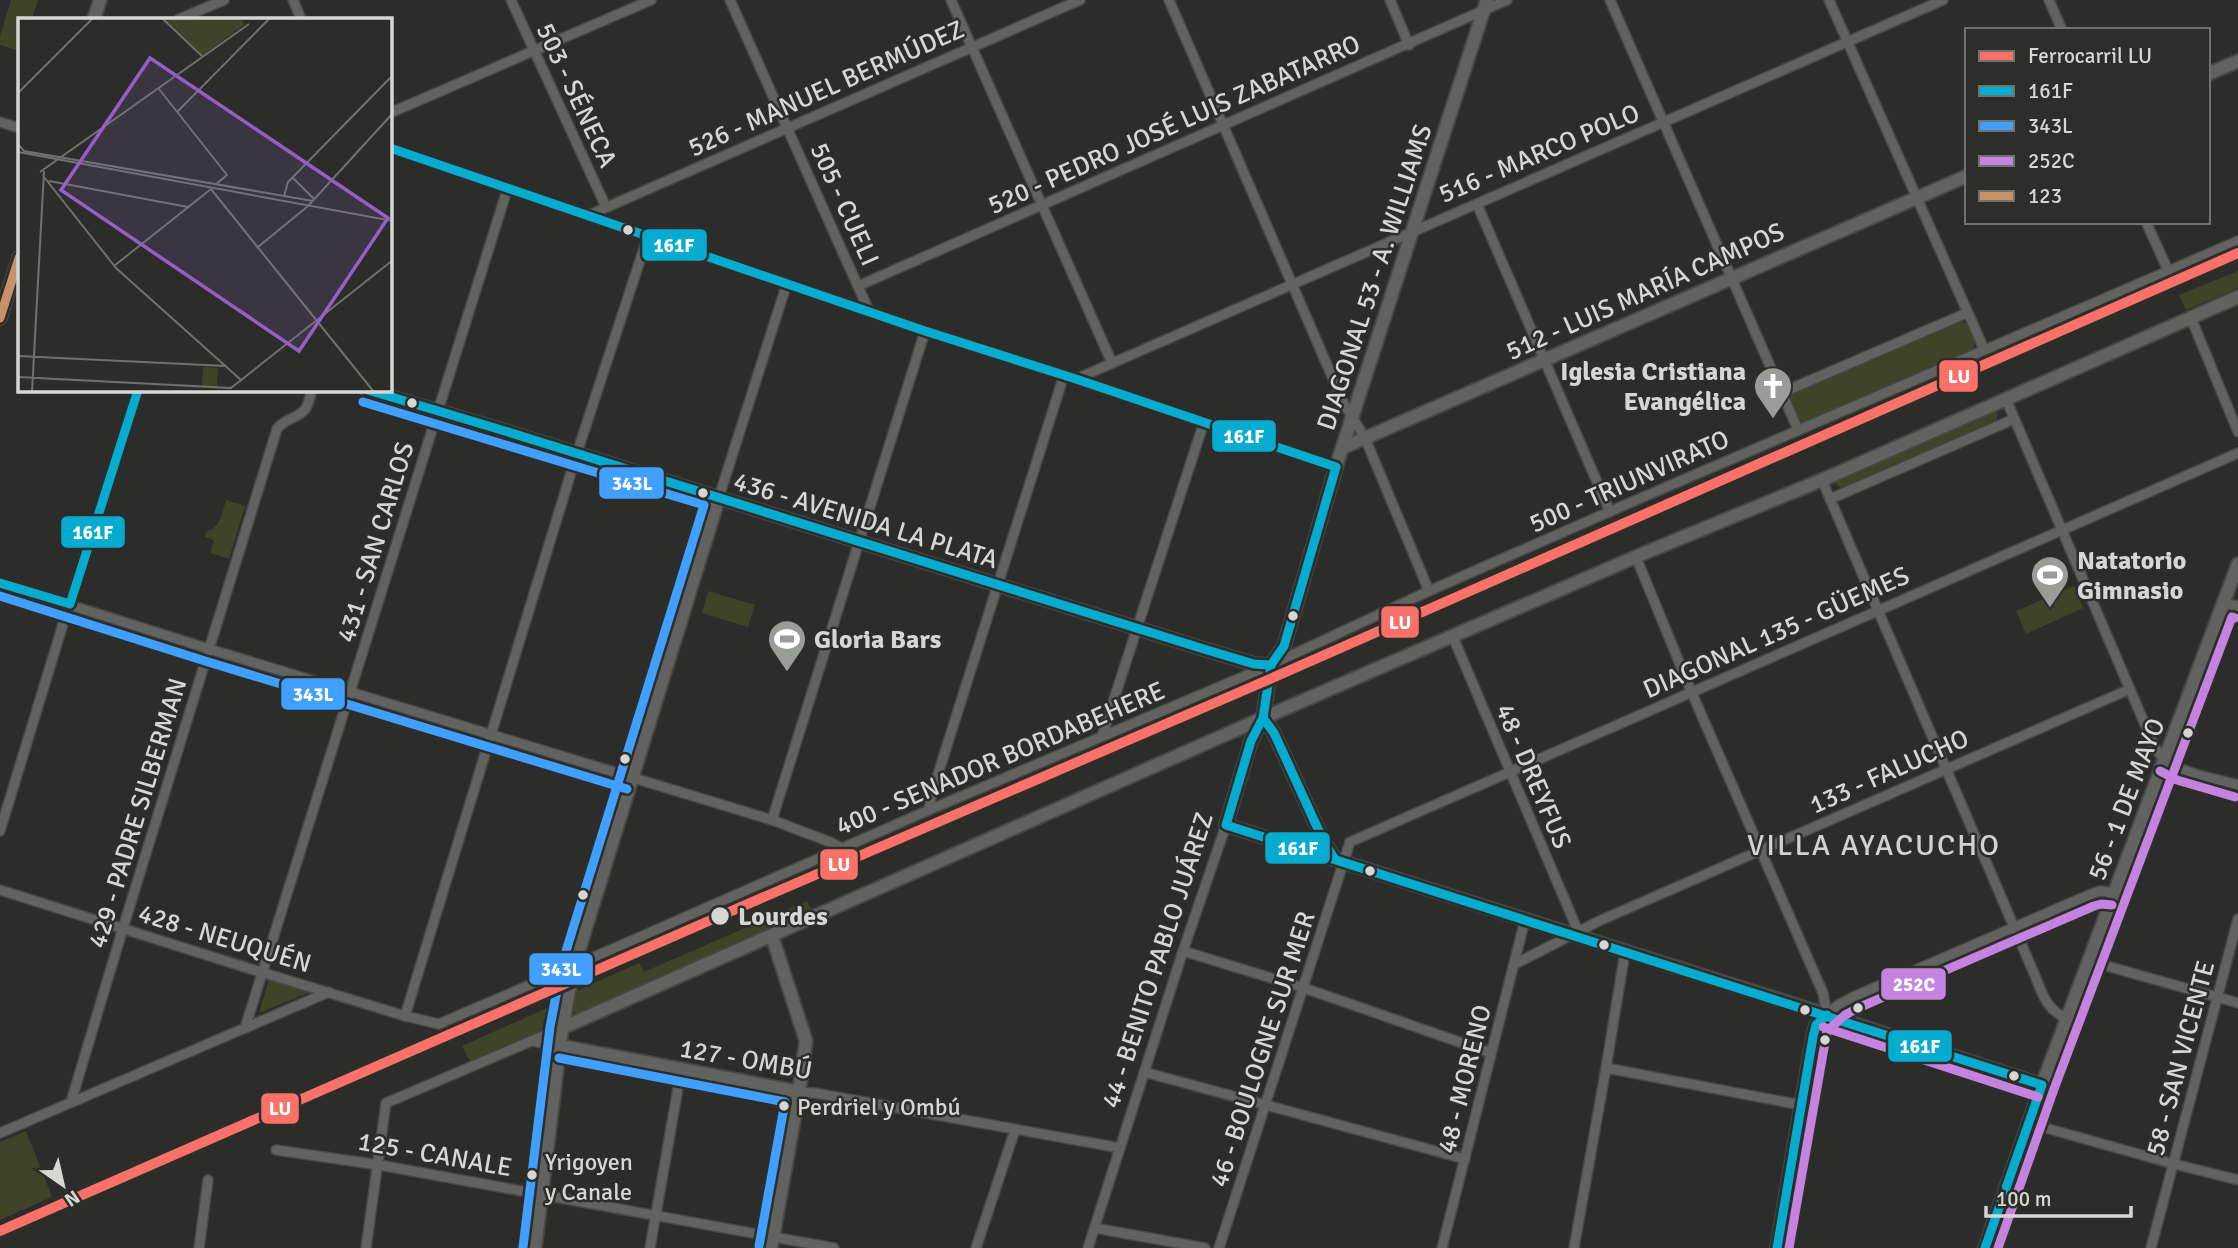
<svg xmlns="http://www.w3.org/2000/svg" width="2238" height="1248" viewBox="0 0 2238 1248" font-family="Signika,sans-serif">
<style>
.green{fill:#3f4328}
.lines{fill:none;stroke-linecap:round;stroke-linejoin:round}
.street-casing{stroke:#474846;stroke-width:12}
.secondary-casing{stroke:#474846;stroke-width:16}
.street{stroke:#626361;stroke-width:9}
.secondary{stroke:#626361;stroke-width:12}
.bus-1-casing{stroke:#2d2e2a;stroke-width:14}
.bus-2-casing{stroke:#2d2e2a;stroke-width:14}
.bus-3-casing{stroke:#2d2e2a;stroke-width:14}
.bus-4-casing{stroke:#2d2e2a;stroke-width:14}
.bus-1{stroke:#06acd0;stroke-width:9}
.bus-2{stroke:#409fff;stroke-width:9}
.bus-3{stroke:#c483df;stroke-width:9}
.bus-4{stroke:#c7916a;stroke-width:9}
.rail-1-casing{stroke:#2d2e2a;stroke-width:16}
.rail-1{stroke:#fa7169;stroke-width:10}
.bus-dot{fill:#d6d7d5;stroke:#2d2e2a;stroke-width:2.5}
.labels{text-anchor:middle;stroke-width:5;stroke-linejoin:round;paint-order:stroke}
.bus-label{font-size:24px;fill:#d6d7d5;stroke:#2d2e2a;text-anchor:start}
.street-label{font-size:26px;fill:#d6d7d5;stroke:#2d2e2a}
.poi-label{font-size:26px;font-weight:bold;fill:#d6d7d5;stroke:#2d2e2a;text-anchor:start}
.stop-label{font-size:26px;font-weight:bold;fill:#d6d7d5;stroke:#2d2e2a;text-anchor:start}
.quarter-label{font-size:30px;letter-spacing:2px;fill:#d2d3ce;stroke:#2d2e2a}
.inset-road{fill:none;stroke:#70716f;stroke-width:2}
.view{fill:#965fc6;fill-opacity:0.15;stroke:#965fc6;stroke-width:3.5}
.inset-edge{fill:none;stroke:#d6d7d5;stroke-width:3.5}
.line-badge{stroke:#2d2e2a;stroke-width:2.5}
.badge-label{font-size:19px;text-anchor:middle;font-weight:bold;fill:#fff}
</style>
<rect width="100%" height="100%" fill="#2c2d2b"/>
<g class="green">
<path d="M 11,0 L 38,0 L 32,19 L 19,19 L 19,51 L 0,45 L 0,36 Z"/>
<path d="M 2238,271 L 2238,288 L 2186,310 L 2179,295 Z"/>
<path d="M 1958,321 C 1969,321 1971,334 1975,343 L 1971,352 L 1807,423 C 1796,421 1787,402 1792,392 Z"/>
<path d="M 1993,408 L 1997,413 L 1997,420 L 1841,489 L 1834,481 Z"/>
<path d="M 226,500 L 245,506 L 229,559 L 210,553 L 214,540 L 205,537 L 206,532 C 221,527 222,514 226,500 Z"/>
<path d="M 2074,586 L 2083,608 L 2026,634 L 2016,611 Z"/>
<path d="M 708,591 L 755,605 L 748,627 L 702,613 Z"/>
<path d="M 807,901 L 813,912 L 578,1015 L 572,1010 L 574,992 L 639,963 L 644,972 Z"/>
<path d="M 269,980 L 310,992 L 259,1013 Z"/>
<path d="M 547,1008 L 542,1030 L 470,1061 L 462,1046 Z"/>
<path d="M 26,1131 L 52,1197 L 0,1220 L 0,1142 Z"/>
</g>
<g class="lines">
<defs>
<g id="street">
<path d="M 293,0 L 301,19"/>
<path d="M 511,0 L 606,207"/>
<path d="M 730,0 L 869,311"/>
<path d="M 951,0 L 1112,363"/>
<path d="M 1169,0 L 1344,404 L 1365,438 L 1429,591"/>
<path d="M 1390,0 L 1409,45"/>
<path d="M 1610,0 L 1798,430"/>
<path d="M 1829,0 L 1984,349"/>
<path d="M 2049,0 L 2062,30"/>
<path d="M 179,19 L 224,0"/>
<path d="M 390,113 L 651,0"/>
<path d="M 0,122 L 19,128"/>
<path d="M 390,148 L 925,331 L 1076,379 L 1336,467"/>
<path d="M 1477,204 L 1610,512"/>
<path d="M 589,215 L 1080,0"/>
<path d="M 2146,222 L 2168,270"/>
<path d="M 858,286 L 1507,0"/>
<path d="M 2191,318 L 2238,432"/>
<path d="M 1076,379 L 1943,0"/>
<path d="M 1781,393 L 1967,313"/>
<path d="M 2006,399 L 2155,748 C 2173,774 2210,777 2238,785"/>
<path d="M 1822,480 L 2033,971 C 2042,992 2045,1009 2067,1019"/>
<path d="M 719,497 L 787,283"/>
<path d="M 1830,499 L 2014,419"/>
<path d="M 1636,557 L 1691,691 L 1823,993 L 1827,1015"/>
<path d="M 0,583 L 209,649 L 772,820 L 830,842 L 842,848"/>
<path d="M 2224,603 L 2238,606"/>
<path d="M 1453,637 L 1578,931"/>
<path d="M 1102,736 L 1204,422"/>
<path d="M 929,810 L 932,793 L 1064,375"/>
<path d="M 772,820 L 925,331"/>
<path d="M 0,831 L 74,588 L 138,390"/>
<path d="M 0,890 L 251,969 L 405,1016 L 439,1024 L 574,966 L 929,810 L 1271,665 L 1429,591 L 1627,504 L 2238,241"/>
<path d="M 1183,951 L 1304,988 L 1491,1053"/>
<path d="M 2089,961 L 2238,1003"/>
<path d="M 1515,964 L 1599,921 L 2130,689"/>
<path d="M 1827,1015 L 1838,1005 L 1853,997 L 2089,895 L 2100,891 L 2114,893"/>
<path d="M 405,1016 L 577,453 L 648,236"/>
<path d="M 245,1028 L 508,187"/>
<path d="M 532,1041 L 561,1046"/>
<path d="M 1606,1068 L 1801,1105"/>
<path d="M 1144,1072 L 1465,1159"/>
<path d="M 799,1092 L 815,1093 L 1120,1148"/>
<path d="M 71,1102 L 123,928 L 277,429 C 284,418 299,419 306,408 C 309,403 310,396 312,390"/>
<path d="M 2028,1123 L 2174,1164 L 2238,1180"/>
<path d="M 0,1133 L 329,992"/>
<path d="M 276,1150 L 379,1165 L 834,1248"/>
<path d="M 1095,1228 L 1205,1248"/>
<path d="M 199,1248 L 208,1180"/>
<path d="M 366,1248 L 386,1103 L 562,1028"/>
<path d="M 650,1248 L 681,1071"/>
<path d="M 976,1248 L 1015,1130"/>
<path d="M 1088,1248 L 1183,951 L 1226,825"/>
<path d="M 1219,1248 L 1350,842 L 2238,453"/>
<path d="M 1442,1248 L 1525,920"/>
<path d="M 1574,1248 L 1606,1068 L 1625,952"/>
<path d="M 2151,1248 L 2238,919"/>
</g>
<g id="secondary">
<path d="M 1487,0 L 1336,467 L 1284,646 L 1271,665 L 1263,718 L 1251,741 L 1226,825 L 1827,1015 L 2042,1085"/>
<path d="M 94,19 L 100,0"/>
<path d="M 2208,74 L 2238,61"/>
<path d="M 0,318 L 19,258"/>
<path d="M 367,390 L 505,431 L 1207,650 L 1254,664 L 1271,665"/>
<path d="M 1342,448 L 1967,176"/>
<path d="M 1263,718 L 1274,733 L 1324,842 L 1334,858"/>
<path d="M 562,1028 L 1263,718 L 1647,552 L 1822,480 L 2238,297"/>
<path d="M 561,1046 L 799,1092"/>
<path d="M 535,1248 L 562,1028 L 574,966 L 719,497"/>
<path d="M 771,1248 L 799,1092 L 806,1041 L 772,936"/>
<path d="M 1777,1248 L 1813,1037 L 1816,1025 L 1827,1015"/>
<path d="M 1985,1248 L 2042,1085 L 2238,564"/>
</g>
</defs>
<use href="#street" class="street-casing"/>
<use href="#secondary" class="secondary-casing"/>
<use href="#street" class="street"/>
<use href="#secondary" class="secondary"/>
<defs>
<g id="bus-1">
<path d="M 390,148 L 925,331 L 1076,379 L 1336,467 L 1284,646 L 1271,665 L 1263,718 L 1251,741 L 1226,825 L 2042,1085 L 1985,1248"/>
<path d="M 368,390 L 505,431 L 1207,650 L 1254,664 L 1271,665"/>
<path d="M 0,583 L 70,604 L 138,390"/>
<path d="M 1263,718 L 1274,733 L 1324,842 L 1334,858"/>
<path d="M 1777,1248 L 1813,1037 L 1816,1025 L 1827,1015"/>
</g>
<g id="bus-2">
<path d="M 363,402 L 704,505 L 562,964 L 550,1027 L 523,1247"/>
<path d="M 0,596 L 205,661 L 627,789"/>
<path d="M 559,1058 L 785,1102 L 759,1246"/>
</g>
<g id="bus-3">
<path d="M 2160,771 L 2177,780 L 2235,797"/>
<path d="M 1823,1027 L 2038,1097"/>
<path d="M 1789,1248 L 1827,1031 L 1845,1015 L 1858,1008 L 2094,906 L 2101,904 L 2112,905"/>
<path d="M 1998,1248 L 2054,1089 L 2232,617 L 2235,618"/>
</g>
<path id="bus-4" d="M 0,318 L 19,258"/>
</defs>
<use href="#bus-1" class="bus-1-casing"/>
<use href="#bus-2" class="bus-2-casing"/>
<use href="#bus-3" class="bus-3-casing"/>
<use href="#bus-4" class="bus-4-casing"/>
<use href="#bus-1" class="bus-1"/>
<use href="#bus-2" class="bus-2"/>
<use href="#bus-3" class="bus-3"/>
<use href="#bus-4" class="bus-4"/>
<defs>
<path id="rail-1" d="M 0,1231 L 720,916 L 1270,679 L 2238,253"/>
</defs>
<use href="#rail-1" class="rail-1-casing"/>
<use href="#rail-1" class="rail-1"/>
</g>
<defs>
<symbol id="church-pin" viewBox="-11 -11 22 30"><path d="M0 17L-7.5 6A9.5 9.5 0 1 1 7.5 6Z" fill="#9a9c9a" stroke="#2d2e2a"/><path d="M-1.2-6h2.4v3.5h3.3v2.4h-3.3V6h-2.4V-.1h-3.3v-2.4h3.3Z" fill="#fff"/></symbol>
<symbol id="stadium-pin" viewBox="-11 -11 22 30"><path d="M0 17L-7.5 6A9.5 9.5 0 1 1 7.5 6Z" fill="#9a9c9a" stroke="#2d2e2a"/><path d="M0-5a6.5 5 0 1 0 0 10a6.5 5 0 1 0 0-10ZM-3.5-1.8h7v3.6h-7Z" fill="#fff"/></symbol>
</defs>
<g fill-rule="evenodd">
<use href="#church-pin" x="1751" y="364" width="44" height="60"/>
<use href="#stadium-pin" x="2028" y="553" width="44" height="60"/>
<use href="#stadium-pin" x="765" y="617" width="44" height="60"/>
</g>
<g class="bus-dot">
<circle cx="628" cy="230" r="6"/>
<circle cx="412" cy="403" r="6"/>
<circle cx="703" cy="493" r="6"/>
<circle cx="1293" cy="616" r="6"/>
<circle cx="2188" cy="733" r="6"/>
<circle cx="625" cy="759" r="6"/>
<circle cx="1370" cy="871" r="6"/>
<circle cx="583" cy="895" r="6"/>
<circle cx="720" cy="916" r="10"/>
<circle cx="1604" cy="945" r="6"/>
<circle cx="1858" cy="1008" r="6"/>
<circle cx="1805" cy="1010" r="6"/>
<circle cx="1825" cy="1040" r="6"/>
<circle cx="2014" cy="1076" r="6"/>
<circle cx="784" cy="1106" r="6"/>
<circle cx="532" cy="1175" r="6"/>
</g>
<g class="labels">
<g class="bus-label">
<text x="797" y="1115">Perdriel y Ombú</text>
<text x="545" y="1170">Yrigoyen<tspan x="545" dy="30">y Canale</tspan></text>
</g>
<g class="street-label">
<text transform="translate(826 88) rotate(-24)" y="9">526 - MANUEL BERMÚDEZ</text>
<text transform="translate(577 95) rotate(65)" y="9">503 - SÉNECA</text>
<text transform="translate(1174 124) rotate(-24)" y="9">520 - PEDRO JOSÉ LUIS ZABATARRO</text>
<text transform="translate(1539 153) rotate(-23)" y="9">516 - MARCO POLO</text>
<text transform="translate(845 204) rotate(66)" y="9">505 - CUELI</text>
<text transform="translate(1374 277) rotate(-72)" y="9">DIAGONAL 53 - A. WILLIAMS</text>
<text transform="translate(1645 291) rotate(-24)" y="9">512 - LUIS MARÍA CAMPOS</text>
<text transform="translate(1629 481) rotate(-24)" y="9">500 - TRIUNVIRATO</text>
<text transform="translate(866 520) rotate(17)" y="9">436 - AVENIDA LA PLATA</text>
<text transform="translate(375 542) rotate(-73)" y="9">431 - SAN CARLOS</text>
<text transform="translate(1776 632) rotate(-24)" y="9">DIAGONAL 135 - GÜEMES</text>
<text transform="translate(1000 758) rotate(-23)" y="9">400 - SENADOR BORDABEHERE</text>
<text transform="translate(1889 771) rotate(-24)" y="9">133 - FALUCHO</text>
<text transform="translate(1534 776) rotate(67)" y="9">48 - DREYFUS</text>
<text transform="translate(2126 799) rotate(-69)" y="9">56 - 1 DE MAYO</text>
<text transform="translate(137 813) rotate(-73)" y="9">429 - PADRE SILBERMAN</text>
<text transform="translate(225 938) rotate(17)" y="9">428 - NEUQUÉN</text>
<text transform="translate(1157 960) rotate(-72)" y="9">44 - BENITO PABLO JUÁREZ</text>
<text transform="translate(1262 1049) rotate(-72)" y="9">46 - BOULOGNE SUR MER</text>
<text transform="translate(2180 1058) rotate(-75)" y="9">58 - SAN VICENTE</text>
<text transform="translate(746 1059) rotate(10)" y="9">127 - OMBÚ</text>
<text transform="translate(1464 1079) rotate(-76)" y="9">48 - MORENO</text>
<text transform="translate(435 1154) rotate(10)" y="9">125 - CANALE</text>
</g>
<g class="poi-label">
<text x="1746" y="380" text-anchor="end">Iglesia Cristiana<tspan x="1746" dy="30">Evangélica</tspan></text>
<text x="2077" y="569">Natatorio<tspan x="2077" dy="30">Gimnasio</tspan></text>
<text x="814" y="648">Gloria Bars</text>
</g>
<g class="stop-label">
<text x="738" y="925">Lourdes</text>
</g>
<g class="quarter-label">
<text x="1874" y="855">VILLA AYACUCHO</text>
</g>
</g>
<g transform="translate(18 18)">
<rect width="374" height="374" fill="#2c2d2b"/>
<path d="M 147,1 L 222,1 L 227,6 L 185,37 ZM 185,349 L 200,350 L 199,368 L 184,368 Z" fill="#3f4328"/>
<path class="inset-road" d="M 145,1 L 185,39M 141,71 L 209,157 L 198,166M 0,75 L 74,1M 159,94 L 251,1M 0,126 L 6,133 L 295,183M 0,134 L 375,203M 22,154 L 231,6M 26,159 L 98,250 L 223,362M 274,159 L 296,181M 31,163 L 170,189M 193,171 L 356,374M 266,178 L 270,164 L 375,57M 240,229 L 290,188 L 375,95M 96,248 L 193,171M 0,338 L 208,348M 0,359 L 213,370 L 375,242M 14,374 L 26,153"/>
<path class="view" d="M 132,40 L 370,200 L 281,333 L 43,172 Z"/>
<rect width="374" height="374" class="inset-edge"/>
</g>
<g class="line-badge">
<rect x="641" y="228" width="67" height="34" rx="7" fill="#06acd0"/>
<rect x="1938" y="359" width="41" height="34" rx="7" fill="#fa7169"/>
<rect x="1211" y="419" width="66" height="34" rx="7" fill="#06acd0"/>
<rect x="598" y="466" width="67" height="34" rx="7" fill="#409fff"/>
<rect x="60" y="515" width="66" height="34" rx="7" fill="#06acd0"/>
<rect x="1380" y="605" width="40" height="34" rx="7" fill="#fa7169"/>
<rect x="280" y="677" width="66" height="34" rx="7" fill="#409fff"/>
<rect x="1264" y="831" width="67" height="34" rx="7" fill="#06acd0"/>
<rect x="819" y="848" width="40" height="33" rx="7" fill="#fa7169"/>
<rect x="528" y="952" width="66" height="34" rx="7" fill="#409fff"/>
<rect x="1880" y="967" width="67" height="34" rx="7" fill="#c483df"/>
<rect x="1887" y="1029" width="66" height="34" rx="7" fill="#06acd0"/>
<rect x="260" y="1092" width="40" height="33" rx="7" fill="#fa7169"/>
</g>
<g class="badge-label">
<text x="674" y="252">161F</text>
<text x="1959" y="383">LU</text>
<text x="1244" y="443">161F</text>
<text x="632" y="490">343L</text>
<text x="93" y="539">161F</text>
<text x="1400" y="629">LU</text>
<text x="313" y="701">343L</text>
<text x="1298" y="855">161F</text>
<text x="839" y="871">LU</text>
<text x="561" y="976">343L</text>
<text x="1914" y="991">252C</text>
<text x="1920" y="1053">161F</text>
<text x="280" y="1115">LU</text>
</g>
<rect x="1965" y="28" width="245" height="196" fill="#2d2e2a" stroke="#71726e" stroke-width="2"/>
<rect x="1979" y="51" width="35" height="10" fill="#fa7169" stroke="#71726e" stroke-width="2"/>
<text x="2028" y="63" font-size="21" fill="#d6d7d5">Ferrocarril LU</text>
<rect x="1979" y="86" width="35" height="10" fill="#06acd0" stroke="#71726e" stroke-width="2"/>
<text x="2028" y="98" font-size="21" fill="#d6d7d5">161F</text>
<rect x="1979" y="121" width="35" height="10" fill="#409fff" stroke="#71726e" stroke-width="2"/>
<text x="2028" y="133" font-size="21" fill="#d6d7d5">343L</text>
<rect x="1979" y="156" width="35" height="10" fill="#c483df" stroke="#71726e" stroke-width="2"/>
<text x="2028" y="168" font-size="21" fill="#d6d7d5">252C</text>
<rect x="1979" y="191" width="35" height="10" fill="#c7916a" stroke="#71726e" stroke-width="2"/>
<text x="2028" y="203" font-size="21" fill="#d6d7d5">123</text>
<g transform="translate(63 1185) rotate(146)" stroke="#2d2e2a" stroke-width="5" paint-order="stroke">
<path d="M0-5L12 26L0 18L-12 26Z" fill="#d6d7d5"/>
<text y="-10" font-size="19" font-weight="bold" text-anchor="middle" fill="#d6d7d5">N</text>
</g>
<path d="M1986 1206v10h145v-10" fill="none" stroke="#d6d7d5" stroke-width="3.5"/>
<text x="1996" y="1206" font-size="21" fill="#d6d7d5" stroke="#2d2e2a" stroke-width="5" paint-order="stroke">100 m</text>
</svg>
